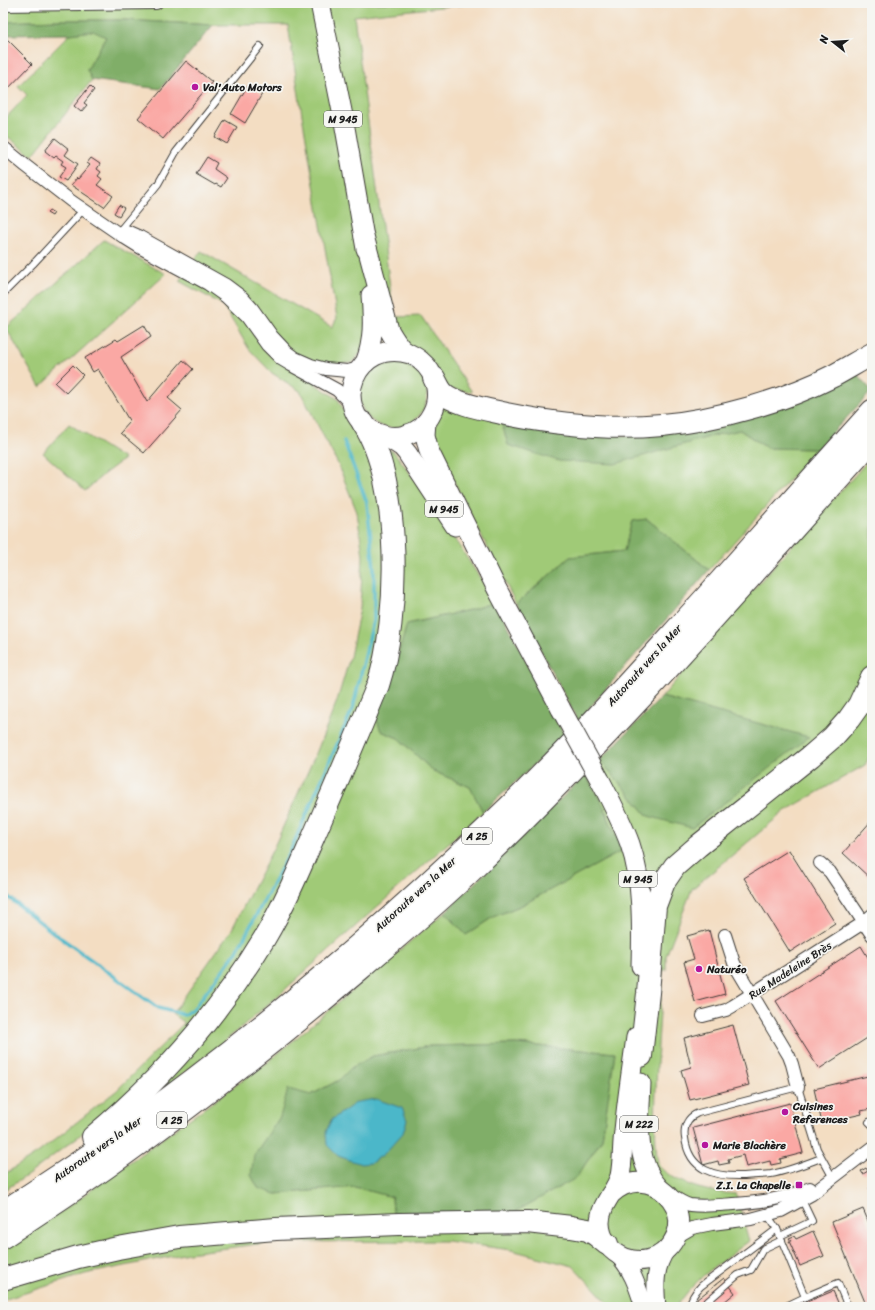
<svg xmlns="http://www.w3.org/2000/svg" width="875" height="1310" viewBox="0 0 875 1310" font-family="Sriracha,sans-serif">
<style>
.green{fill:#a0ca77;stroke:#5e734a;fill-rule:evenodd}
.forest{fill:#80ae68;stroke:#4e6542}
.water{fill:#4cb7c9;stroke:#346a72}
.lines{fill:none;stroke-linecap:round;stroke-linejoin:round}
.stream{stroke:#4cb7c9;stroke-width:3.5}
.building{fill:#faa8a4}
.lane-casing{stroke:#3c3935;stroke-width:8}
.street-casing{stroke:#3c3935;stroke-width:14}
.secondary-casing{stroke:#3c3935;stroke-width:19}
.primary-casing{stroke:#3c3935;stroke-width:21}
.highway-casing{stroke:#3c3935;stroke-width:24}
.lane{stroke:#fff;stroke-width:6}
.street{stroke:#fff;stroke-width:12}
.secondary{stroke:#fff;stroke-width:17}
.primary{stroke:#fff;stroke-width:19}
.highway{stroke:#fff;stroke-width:22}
.primary-bridge-casing{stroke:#3c3935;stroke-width:21;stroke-linecap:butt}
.primary-bridge{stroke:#fff;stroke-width:19}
.poi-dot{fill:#b5179e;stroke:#f6f6f2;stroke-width:1.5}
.labels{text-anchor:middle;stroke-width:3.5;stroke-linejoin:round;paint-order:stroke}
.shield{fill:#f6f6f2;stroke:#5d5d5c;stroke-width:1}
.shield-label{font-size:10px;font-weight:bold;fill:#1c1c1c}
.poi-label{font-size:11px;font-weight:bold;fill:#1c1c1c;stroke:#f6f6f2;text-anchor:start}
.street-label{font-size:11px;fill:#1c1c1c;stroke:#f6f6f2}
</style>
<rect width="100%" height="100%" fill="#f6f6f2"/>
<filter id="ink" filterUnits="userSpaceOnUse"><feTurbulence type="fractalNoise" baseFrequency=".025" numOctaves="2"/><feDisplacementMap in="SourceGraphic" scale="8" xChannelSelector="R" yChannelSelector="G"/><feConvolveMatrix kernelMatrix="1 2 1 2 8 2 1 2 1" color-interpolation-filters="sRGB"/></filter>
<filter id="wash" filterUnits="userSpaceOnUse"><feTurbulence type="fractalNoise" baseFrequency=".012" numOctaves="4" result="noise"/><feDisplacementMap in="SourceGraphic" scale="16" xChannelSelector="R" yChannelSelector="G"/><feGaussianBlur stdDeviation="0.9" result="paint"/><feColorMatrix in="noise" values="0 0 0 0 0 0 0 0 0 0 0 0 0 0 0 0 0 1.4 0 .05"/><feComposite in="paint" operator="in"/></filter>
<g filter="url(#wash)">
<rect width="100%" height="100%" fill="#f3ddc2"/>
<g class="green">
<path d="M 3,3 L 479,3 L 354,16 L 394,317 L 421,316 L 472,392 L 448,389 L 395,332 L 367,336 L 364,350 L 351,363 L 327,364 L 315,384 L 338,399 L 353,430 L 367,441 L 394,452 L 419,485 L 496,602 L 470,610 L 407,624 L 393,673 L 376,718 L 381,731 L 398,738 L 433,771 L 470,787 L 483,812 L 280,994 L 219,1046 L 133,1112 L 118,1106 L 28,1175 L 3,1191 L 3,1175 L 39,1152 L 116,1091 L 184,1023 L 172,1014 L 231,931 L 274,847 L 317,751 L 337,701 L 350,657 L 360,608 L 363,556 L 357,512 L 338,464 L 300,391 L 272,373 L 249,349 L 223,305 L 179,281 L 201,251 L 332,327 L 337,318 L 302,115 L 288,25 L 213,25 L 125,20 L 58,20 L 3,22 Z"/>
<path d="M 93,30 L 106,37 L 87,70 L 92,80 L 32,156 L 3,133 L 3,121 L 27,95 L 18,86 L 70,34 Z"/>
<path d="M 104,240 L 166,274 L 40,387 L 6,328 Z"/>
<circle cx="393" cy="394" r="34"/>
<path d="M 444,403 L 669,448 L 716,435 L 740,430 L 767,448 L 817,449 L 709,570 L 647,519 L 632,521 L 624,551 L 570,557 L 516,604 L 431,436 Z"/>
<path d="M 69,424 L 124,459 L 104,474 L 85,491 L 43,453 Z"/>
<path d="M 872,456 L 872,752 L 865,765 L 785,811 L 692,889 L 666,956 L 666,970 L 663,970 C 661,998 649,1153 660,1167 C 670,1179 697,1189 712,1191 C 719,1193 728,1193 736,1194 L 749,1241 L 704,1275 L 690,1289 L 677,1305 L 676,1307 L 612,1307 L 573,1266 L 511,1250 L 447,1241 L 273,1242 L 188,1253 L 85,1274 L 3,1300 L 3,1250 L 65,1209 L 268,1062 L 445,912 L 466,935 L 493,917 L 522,905 L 622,851 L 603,805 L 585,775 L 600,760 L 648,816 L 808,737 L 662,697 L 757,585 ZM 516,1044 L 614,1053 L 602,1139 L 576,1178 L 393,1214 L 392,1197 L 355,1187 L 276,1194 L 254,1156 L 280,1117 L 311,1095 L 339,1080 L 351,1068 L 373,1056 L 430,1046 Z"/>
</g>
<g class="forest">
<path d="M 58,20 L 125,20 L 213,25 L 160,89 L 92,80 L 87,70 L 106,37 L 93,31 L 70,34 L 3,35 L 3,22 Z"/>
<path d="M 857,374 L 872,391 L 817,449 L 767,448 L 740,430 L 716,435 L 615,464 L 559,461 L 508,445 L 501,420 L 625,436 Z"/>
<path d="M 647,519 L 709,570 L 578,721 L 516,604 L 570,557 L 624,551 L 632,521 Z"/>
<path d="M 496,602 L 565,736 L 483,812 L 470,787 L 433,771 L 398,738 L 381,731 L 376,718 L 393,673 L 407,624 L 470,610 Z"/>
<path d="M 662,697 L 809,737 L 692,828 L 648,816 L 600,760 Z"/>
<path d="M 585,775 L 603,805 L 622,851 L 522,905 L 493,917 L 466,935 L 445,912 Z"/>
<path d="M 516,1044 L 615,1053 L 602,1139 L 576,1178 L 515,1212 L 393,1214 L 392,1197 L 355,1187 L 276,1194 L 258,1188 L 251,1175 L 254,1155 L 280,1117 L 288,1089 L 311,1095 L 339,1080 L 351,1068 L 373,1056 L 430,1046 Z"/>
</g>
<path class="water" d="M 376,1099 L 402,1108 L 407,1120 L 403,1133 L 384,1154 L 371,1163 L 361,1164 L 338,1156 L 327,1145 L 326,1132 L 331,1120 L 357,1102 Z"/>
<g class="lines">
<path class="stream" d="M 3,893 L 54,933 L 158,1008 L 184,1015 L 195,1007 L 237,951 L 290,852 L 353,708 L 374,618 L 374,568 L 367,503 L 344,441"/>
</g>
<g id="blocks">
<g class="building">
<path d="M 7,39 L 32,64 L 3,94 L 3,74 L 5,73 L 3,71 L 3,40 L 4,41 Z"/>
<path d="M 186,61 L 212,82 L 163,139 L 138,118 Z"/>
<path d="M 248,85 L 262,94 L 245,123 L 231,114 Z"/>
<path d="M 90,86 L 94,90 L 84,103 L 87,105 L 81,112 L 74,106 Z"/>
<path d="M 225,120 L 237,127 L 227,144 L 215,137 Z"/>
<path d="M 55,138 L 69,149 L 65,155 L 78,164 L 66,181 L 59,177 L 66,167 L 61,164 L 63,161 L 56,156 L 54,158 L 45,151 Z"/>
<path d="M 207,157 L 217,163 L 214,169 L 227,178 L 221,187 L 216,184 L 215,185 L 196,174 Z"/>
<path d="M 91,158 L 100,164 L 97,169 L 101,172 L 98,176 L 102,179 L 97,185 L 113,196 L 104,207 L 71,185 L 77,178 L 78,179 L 90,165 L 87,163 Z"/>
<path d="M 119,205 L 124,208 L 119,216 L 114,213 Z"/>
<path d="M 49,210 L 54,213 L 52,216 L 47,213 Z"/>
<path d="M 144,325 L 151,337 L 121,357 L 147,402 L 183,360 L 193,369 L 168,398 L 182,410 L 144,453 L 120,433 L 130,422 L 98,369 L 93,372 L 85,358 L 116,339 L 118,341 Z"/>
<path d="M 73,365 L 83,375 L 66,393 L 55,383 Z"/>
<path d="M 872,820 L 872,880 L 843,853 Z"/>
<path d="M 789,850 L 835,923 L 790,952 L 744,878 Z"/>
<path d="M 709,930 L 725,994 L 695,1002 L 684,962 L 694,959 L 687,936 Z"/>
<path d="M 861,946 L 872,964 L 872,977 L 870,978 L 872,982 L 872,1035 L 819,1069 L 776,1001 Z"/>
<path d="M 733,1025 L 749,1085 L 690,1100 L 681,1070 L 691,1067 L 684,1038 Z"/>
<path d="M 872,1075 L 872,1107 L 871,1109 L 861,1111 L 862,1114 L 822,1123 L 814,1089 Z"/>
<path d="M 790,1103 L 803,1153 L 780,1159 L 781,1163 L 771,1165 L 770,1161 L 746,1167 L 743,1155 L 728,1159 L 729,1163 L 719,1165 L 718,1161 L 703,1165 L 693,1128 Z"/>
<path d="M 866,1168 L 868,1171 L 863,1174 L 861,1171 Z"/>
<path d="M 872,1185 L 872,1195 L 869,1188 Z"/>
<path d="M 863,1209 L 872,1230 L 872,1307 L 867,1307 L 832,1222 Z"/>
<path d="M 813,1231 L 824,1256 L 800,1266 L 789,1241 L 791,1241 L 789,1238 L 794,1236 L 796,1239 Z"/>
<path d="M 724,1278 L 735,1293 L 718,1307 L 702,1307 L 696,1300 Z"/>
<path d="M 833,1291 L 840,1307 L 794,1307 L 814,1299 Z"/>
</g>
</g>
</g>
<g filter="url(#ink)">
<use href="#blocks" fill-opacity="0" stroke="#3c3935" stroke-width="1"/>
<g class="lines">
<defs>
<g id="lane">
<path d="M 121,229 L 158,184 L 176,152 L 260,46"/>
<path d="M 3,294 L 33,264 L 84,209"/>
<path d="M 869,1122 L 872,1125"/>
<path d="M 821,1158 C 805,1164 788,1171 771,1174 C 762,1175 753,1175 744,1176 C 715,1177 689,1171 685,1138 C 683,1126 688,1117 698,1113 L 798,1087 L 817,1149 L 833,1178"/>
<path d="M 768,1216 L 777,1229 L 805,1297 L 838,1283 L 848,1307"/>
<path d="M 780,1236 L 812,1221 L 802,1200"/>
<path d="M 689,1307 C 691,1298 694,1293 701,1286 L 777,1229"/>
<path d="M 701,1307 L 738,1275 L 751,1270 L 763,1249 L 782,1240"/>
<path d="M 784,1307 L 805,1297"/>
</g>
<g id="street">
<path d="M 3,5 L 156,3"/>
<path d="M 3,147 L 26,166 L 71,201 L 125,238 L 141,248 L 208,284 L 225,296 L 247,317 L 267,345 L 281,359 L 291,365 L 337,390 L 352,405"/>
<path d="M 124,230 L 140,237 L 226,285 L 242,297 L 252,308 L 272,336 L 287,352 L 295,358 L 311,365 L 326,369 L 347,371 L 360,368"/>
<path d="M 820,863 L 830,872 L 872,935"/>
<path d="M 725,935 L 734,963 L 737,969 L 789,1056 L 792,1064 L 798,1087"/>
<path d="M 703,1016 L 726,1010 L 733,1006 L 863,923 L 872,915"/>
<path d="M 671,1195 C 677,1199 683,1203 690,1205 C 704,1207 720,1205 734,1204 C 760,1202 786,1199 810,1188"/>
<path d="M 675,1240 L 680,1235 L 692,1228 L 712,1224 L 751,1219 L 781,1211 L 812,1194 L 872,1148"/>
</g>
<g id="secondary">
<path d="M 617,1254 C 632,1268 638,1288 644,1307"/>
<path d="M 657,1307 C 655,1286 654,1267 667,1249"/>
</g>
<g id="primary">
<path d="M 320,3 L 343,116 L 366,249"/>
<path d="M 364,236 L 389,330 C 393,337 397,344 403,350 C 409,354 416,356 421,361 C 436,373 441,396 432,413 C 427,424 417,432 405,435 C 395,438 384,436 375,432 C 328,409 356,337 410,354"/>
<path d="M 365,363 C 374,341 373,319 371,295"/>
<path d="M 426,422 L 425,435 L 429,451 L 497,589 L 561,709"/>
<path d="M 385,436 L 402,447 L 407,453 L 455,526"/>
<path d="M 600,780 C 611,801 622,822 630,844 C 643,881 642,928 641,966"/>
<path d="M 641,1083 C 640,1119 633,1160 659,1188"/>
<path d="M 610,1195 C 648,1157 703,1212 667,1249 C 643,1273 601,1257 600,1223 C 600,1204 615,1193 620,1176 C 623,1161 622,1145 624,1131 C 627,1099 632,1068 636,1037"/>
</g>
<g id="highway">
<path d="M 434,378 C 437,383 439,389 443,393 C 454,404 490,410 506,414 C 555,424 611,430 662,425 C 717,420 784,401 833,376 C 846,369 859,361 872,354"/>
<path d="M 641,1056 L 648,993 L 655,906 L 664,882 L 675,866 L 698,846 L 811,756 L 833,737 L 849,719 L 859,705 L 872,677"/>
<path d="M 93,1137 C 161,1080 218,1015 264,939 C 286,902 302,863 319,824 C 339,778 359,731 378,685 C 400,618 402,483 363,423"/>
<path d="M 3,1212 C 41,1187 80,1162 117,1136 C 261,1033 396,917 522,794 C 586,731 645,664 705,598 C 761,535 816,473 872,411"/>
<path d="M 3,1237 C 38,1214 73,1191 107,1167 C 194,1105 278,1039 359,970 C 397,937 435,906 471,871 C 613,736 741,587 872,441"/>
<path d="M 3,1279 L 78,1257 L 118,1248 L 179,1237 L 276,1229 L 399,1224 L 527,1222 L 571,1227 L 588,1230 L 596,1235 L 607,1244"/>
</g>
</defs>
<use href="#lane" class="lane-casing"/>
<use href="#street" class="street-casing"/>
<use href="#secondary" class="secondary-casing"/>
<use href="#primary" class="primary-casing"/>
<use href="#highway" class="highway-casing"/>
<use href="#lane" class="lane"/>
<use href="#street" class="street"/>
<use href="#secondary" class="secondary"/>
<use href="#primary" class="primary"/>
<use href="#highway" class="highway"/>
<defs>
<path id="primary-bridge" d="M 561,709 L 600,780"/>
</defs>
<use href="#primary-bridge" class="primary-bridge-casing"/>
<use href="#primary-bridge" class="primary-bridge"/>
</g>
</g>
<g class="poi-dot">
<circle cx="195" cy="87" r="4"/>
<circle cx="699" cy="969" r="4"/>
<circle cx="785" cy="1112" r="4"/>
<circle cx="705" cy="1145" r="4"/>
<rect x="795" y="1181" width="8" height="8" rx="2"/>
</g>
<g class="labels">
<g class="shield">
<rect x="324" y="111" width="38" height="16" rx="3"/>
<rect x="425" y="501" width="38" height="16" rx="3"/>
<rect x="462" y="828" width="30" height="16" rx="3"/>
<rect x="619" y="871" width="38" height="16" rx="3"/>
<rect x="157" y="1112" width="30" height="16" rx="3"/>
<rect x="620" y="1116" width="38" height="16" rx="3"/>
</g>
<g class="shield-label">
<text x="343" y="123">M 945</text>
<text x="444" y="513">M 945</text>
<text x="477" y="840">A 25</text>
<text x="638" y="883">M 945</text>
<text x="172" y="1124">A 25</text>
<text x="639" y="1128">M 222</text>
</g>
<g class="poi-label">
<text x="203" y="91">Val'Auto Motors</text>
<text x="707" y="973">Naturéo</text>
<text x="793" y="1110">Cuisines<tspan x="793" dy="13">References</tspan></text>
<text x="713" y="1149">Marie Blachère</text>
<text x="791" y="1189" text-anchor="end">Z.I. La Chapelle</text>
</g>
<g class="street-label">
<text transform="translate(644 665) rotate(-48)" y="4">Autoroute vers la Mer</text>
<text transform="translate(415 894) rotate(-42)" y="4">Autoroute vers la Mer</text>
<text transform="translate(790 970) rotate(-33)" y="4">Rue Madeleine Brès</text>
<text transform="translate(97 1149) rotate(-35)" y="4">Autoroute vers la Mer</text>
</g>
</g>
<rect width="875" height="1310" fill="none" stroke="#f6f6f2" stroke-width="16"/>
<g transform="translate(833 42) rotate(287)" stroke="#f6f6f2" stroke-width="3" paint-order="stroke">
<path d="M0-3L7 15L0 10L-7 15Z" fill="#1c1c1c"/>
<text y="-6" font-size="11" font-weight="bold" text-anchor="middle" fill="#1c1c1c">N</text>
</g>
</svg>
